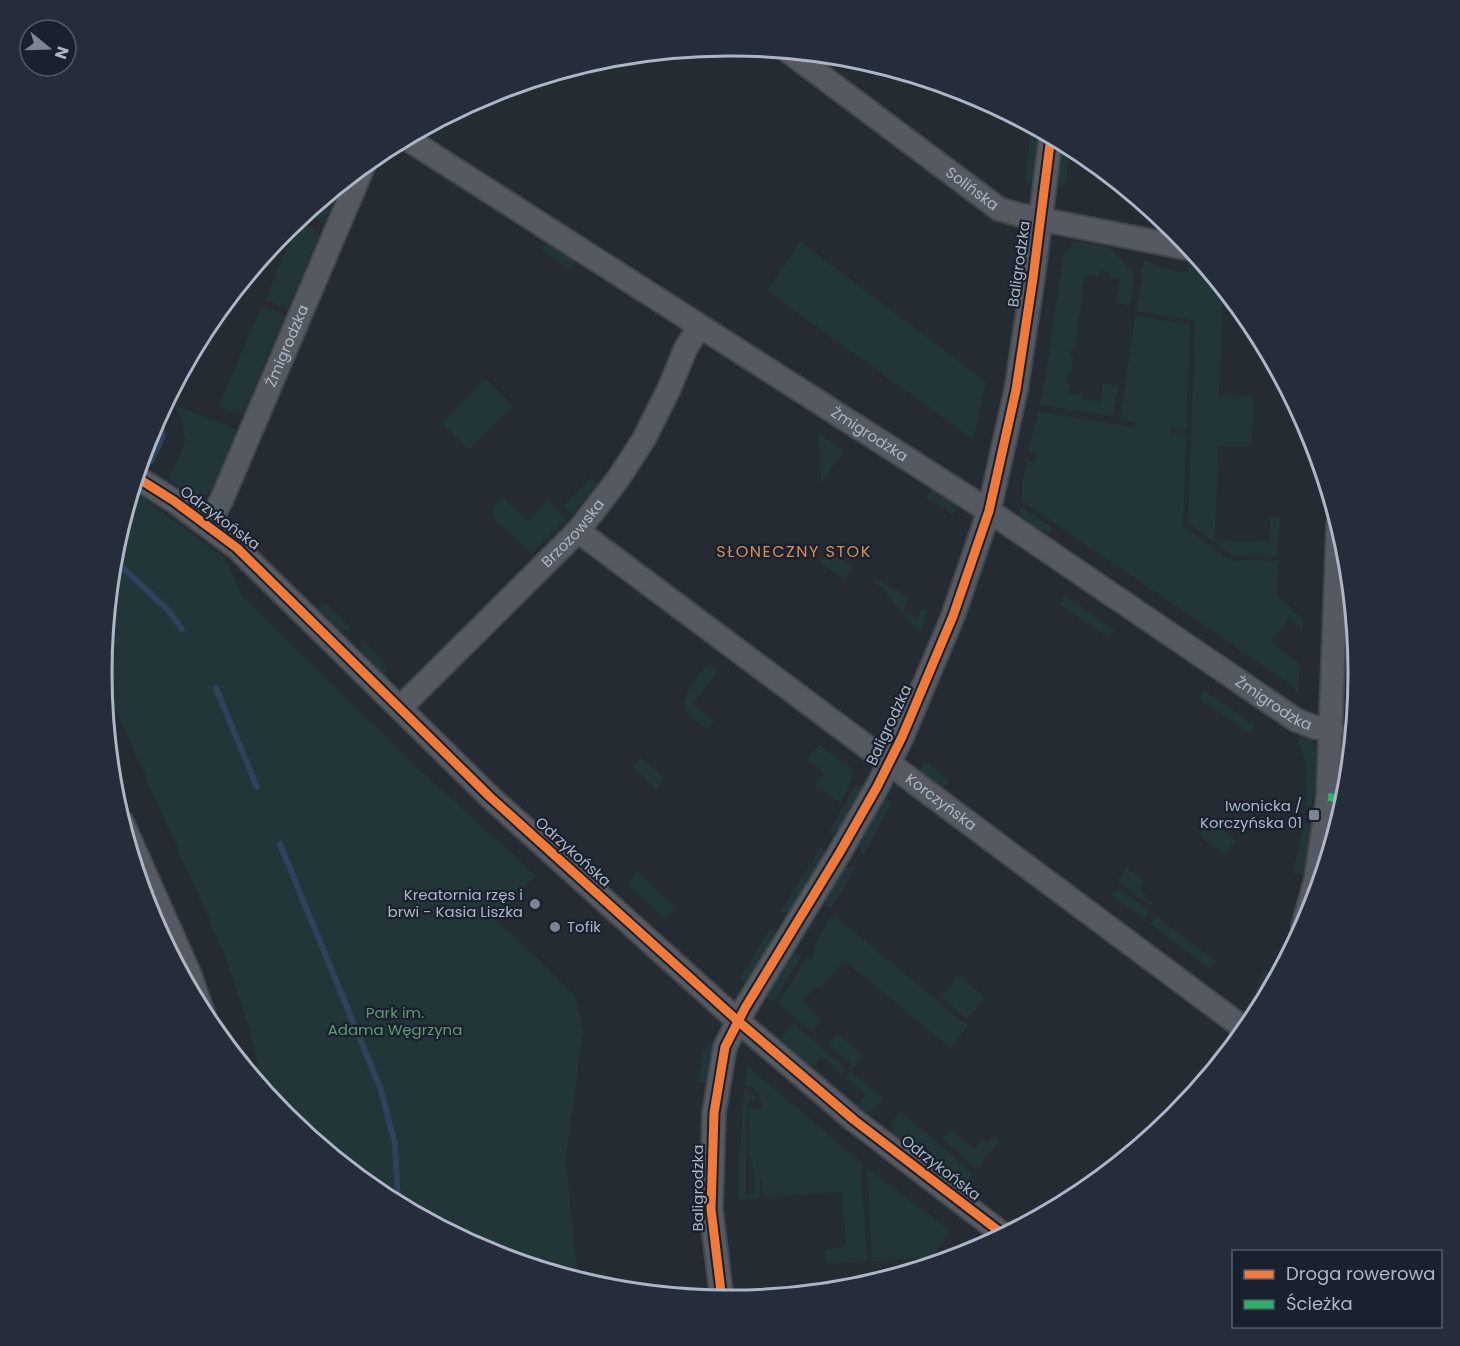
<svg xmlns="http://www.w3.org/2000/svg" width="1460" height="1346" viewBox="0 0 1460 1346" font-family="Poppins,sans-serif">
<style>
.green{fill:#223538}
.lines{fill:none;stroke-linecap:round;stroke-linejoin:round}
.stream{stroke:#2f415b;stroke-width:6}
.minor-casing{stroke:#42474d;stroke-width:26}
.minor{stroke:#545962;stroke-width:22}
.quiet{stroke:#2db169;stroke-width:8;stroke-dasharray:15 8;stroke-linecap:butt}
.cycleway-casing{stroke:#18212d;stroke-width:13}
.cycleway{stroke:#f17a3a;stroke-width:9}
.poi-dot{fill:#7d8592;stroke:#18212d;stroke-width:2}
.labels{text-anchor:middle;stroke-width:4.5;stroke-linejoin:round;paint-order:stroke}
.street-label{font-size:15px;fill:#adb6c6;stroke:#18212d}
.poi-label{font-size:15px;fill:#adb6c6;stroke:#18212d;text-anchor:end}
.park-label{font-size:15px;fill:#649770;stroke:#18212d}
.neighbourhood-label{font-size:16px;letter-spacing:1.5px;fill:#d88e56;stroke:#18212d}
.rim{fill:none;stroke:#adb6c6;stroke-width:3}
</style>
<rect width="100%" height="100%" fill="#252b32"/>
<g class="green">
<path d="M 1031,131 L 1041,142 L 1037,183 L 1028,182 L 1025,179 Z"/>
<path d="M 1058,140 L 1070,146 L 1066,183 L 1062,186 L 1056,185 Z"/>
<path d="M 340,184 L 324,224 L 313,217 L 308,225 L 320,234 L 288,309 L 265,300 L 300,218 Z"/>
<path d="M 1075,241 L 1107,246 L 1135,273 L 1130,306 L 1115,303 L 1120,279 L 1109,278 L 1109,272 L 1100,271 L 1099,276 L 1085,274 L 1075,348 L 1071,348 L 1070,357 L 1073,357 L 1071,374 L 1068,374 L 1066,383 L 1070,384 L 1068,393 L 1081,395 L 1081,399 L 1101,402 L 1102,383 L 1118,385 L 1113,416 L 1040,405 L 1049,356 L 1063,255 Z"/>
<path d="M 800,242 L 986,382 L 973,439 L 767,291 Z"/>
<path d="M 551,244 L 576,260 L 571,270 L 542,251 L 544,247 Z"/>
<path d="M 1144,260 L 1166,269 L 1186,273 L 1188,263 L 1205,266 L 1223,289 L 1219,395 L 1253,397 L 1252,446 L 1218,446 L 1215,540 L 1269,542 L 1270,518 L 1280,518 L 1278,557 L 1231,555 L 1188,523 L 1195,321 L 1136,311 Z"/>
<path d="M 262,305 L 285,315 L 244,412 L 234,412 L 219,406 Z"/>
<path d="M 1135,316 L 1190,325 L 1186,430 L 1170,428 L 1170,433 L 1186,435 L 1183,526 L 1230,560 L 1278,561 L 1277,596 L 1302,619 L 1302,628 L 1289,618 L 1272,641 L 1275,645 L 1300,665 L 1298,694 L 1290,684 L 1022,501 L 1022,483 L 1027,462 L 1035,463 L 1036,453 L 1029,451 L 1038,412 L 1134,427 L 1135,422 L 1120,420 Z"/>
<path d="M 485,379 L 513,407 L 469,450 L 442,422 Z"/>
<path d="M 175,405 L 230,427 L 236,431 L 210,492 C 196,503 180,487 169,478 L 185,443 L 183,423 Z"/>
<path d="M 819,434 L 843,450 L 821,485 Z"/>
<path d="M 591,478 L 598,484 L 573,514 L 563,506 Z"/>
<path d="M 933,486 L 959,502 L 954,515 L 926,497 Z"/>
<path d="M 132,490 L 225,558 L 242,595 L 408,759 L 535,875 L 496,920 L 575,995 L 583,1031 L 566,1161 L 578,1280 L 489,1253 L 381,1195 L 286,1117 L 264,1091 L 250,1030 L 224,953 L 103,681 L 102,673 L 114,550 Z"/>
<path d="M 502,497 L 528,521 L 548,500 L 567,519 L 532,554 L 494,519 C 490,510 495,504 502,497 Z"/>
<path d="M 1021,507 L 1053,528 L 1045,537 L 1017,520 Z"/>
<path d="M 829,551 L 854,567 L 845,580 L 821,563 Z"/>
<path d="M 869,574 L 909,598 L 903,612 L 918,618 L 922,609 L 928,611 L 920,633 Z"/>
<path d="M 1065,596 L 1115,630 L 1109,638 L 1059,604 Z"/>
<path d="M 325,603 L 351,628 C 337,634 323,623 318,610 Z"/>
<path d="M 363,639 L 389,669 L 381,677 C 370,666 354,656 363,639 Z"/>
<path d="M 708,663 L 718,671 L 693,704 L 714,721 L 708,729 C 701,723 691,718 686,711 C 677,700 700,673 708,663 Z"/>
<path d="M 1348,673 L 1358,676 L 1347,789 L 1344,787 Z"/>
<path d="M 1205,691 L 1255,725 L 1249,733 L 1199,699 Z"/>
<path d="M 1302,732 L 1319,747 L 1319,798 L 1313,797 L 1312,806 L 1305,805 L 1307,766 L 1298,742 Z"/>
<path d="M 819,745 L 853,770 L 851,783 L 840,803 L 815,785 L 825,773 L 807,760 Z"/>
<path d="M 641,757 L 665,779 L 656,789 L 633,767 Z"/>
<path d="M 925,761 L 950,780 L 943,789 L 940,789 L 919,774 Z"/>
<path d="M 859,785 L 867,789 L 839,832 L 828,834 L 855,786 Z"/>
<path d="M 882,797 L 890,801 L 891,805 L 863,855 C 851,840 874,811 882,797 Z"/>
<path d="M 1211,820 L 1236,840 L 1225,855 L 1199,835 Z"/>
<path d="M 1303,823 L 1310,823 L 1309,832 L 1315,833 L 1306,875 L 1293,873 Z"/>
<path d="M 821,846 L 825,851 L 826,858 L 792,912 L 780,913 Z"/>
<path d="M 854,866 L 856,868 L 831,908 L 822,904 L 822,900 L 840,870 Z"/>
<path d="M 1127,868 L 1144,881 L 1139,888 L 1146,894 L 1144,897 L 1153,904 L 1151,906 L 1117,881 Z"/>
<path d="M 638,872 L 675,907 L 665,919 L 627,884 Z"/>
<path d="M 1119,888 L 1149,911 L 1144,919 L 1112,896 Z"/>
<path d="M 1156,916 L 1216,961 L 1210,969 L 1150,924 Z"/>
<path d="M 836,917 L 968,1026 L 950,1048 L 844,960 L 820,989 L 815,986 L 802,1002 L 822,1020 L 812,1032 L 778,1004 L 806,958 L 810,960 L 816,949 L 814,946 L 831,918 L 834,920 Z"/>
<path d="M 772,926 L 777,939 L 749,987 L 741,982 L 740,978 Z"/>
<path d="M 796,953 L 802,955 L 775,1000 L 771,1001 L 763,996 L 786,958 Z"/>
<path d="M 1264,970 L 1274,974 L 1276,977 L 1256,1014 L 1244,1017 Z"/>
<path d="M 959,975 L 985,997 L 967,1019 L 941,997 Z"/>
<path d="M 793,1023 L 846,1068 L 842,1074 L 822,1057 L 814,1066 L 808,1067 L 777,1042 Z"/>
<path d="M 838,1034 L 864,1055 L 854,1067 L 829,1046 Z"/>
<path d="M 710,1044 L 717,1046 L 710,1082 L 698,1082 L 703,1049 Z"/>
<path d="M 748,1067 L 863,1164 L 862,1182 L 867,1261 L 825,1264 L 825,1250 L 843,1248 L 843,1244 L 846,1244 L 842,1192 L 763,1197 L 762,1181 L 760,1180 L 761,1198 L 739,1200 L 739,1165 L 744,1089 L 754,1094 L 756,1100 L 749,1101 L 746,1126 L 746,1194 L 755,1194 L 752,1159 L 749,1158 L 749,1110 L 761,1110 C 761,1096 759,1089 745,1085 Z"/>
<path d="M 850,1071 L 884,1099 L 873,1111 L 860,1112 L 858,1104 L 866,1094 L 845,1077 Z"/>
<path d="M 900,1111 L 973,1173 L 966,1182 L 955,1180 L 928,1160 L 933,1154 L 922,1144 L 916,1151 L 893,1133 L 892,1122 Z"/>
<path d="M 951,1129 L 975,1149 L 982,1140 L 986,1143 L 993,1135 L 1000,1141 L 977,1169 L 942,1139 Z"/>
<path d="M 867,1168 L 949,1230 L 950,1233 L 931,1258 L 872,1261 Z"/>
</g>
<g class="lines">
<g class="stream">
<path d="M 151,461 L 162,438 L 162,425"/>
<path d="M 127,506 L 131,508"/>
<path d="M 114,556 L 120,565 L 168,610 L 182,629"/>
<path d="M 216,688 L 257,787"/>
<path d="M 280,844 L 381,1090 L 395,1144 L 398,1204"/>
</g>
<defs>
<g id="minor">
<path id="s1" d="M 788,51 L 999,209 L 1020,215 L 1191,249"/>
<path id="s2" d="M 406,138 L 989,511 L 1296,720 L 1314,727 L 1332,729"/>
<path d="M 136,477 L 174,501 L 237,548 L 489,796 L 738,1021 L 854,1120 L 1004,1235"/>
<path id="s3" d="M 208,525 L 222,499 L 364,165"/>
<path id="s4" d="M 578,531 L 1246,1030"/>
<path id="s5" d="M 400,708 L 578,531 L 618,479 L 644,439 L 669,389 L 685,350 L 699,326"/>
<path d="M 122,822 L 190,975 L 204,1016"/>
<path d="M 1303,926 L 1316,879 L 1328,797 L 1338,525"/>
<path d="M 722,1300 L 711,1209 L 714,1113 L 725,1047 L 745,1008 L 840,852 L 877,787 L 902,737 L 953,616 L 989,511 L 1016,390 L 1033,278 L 1051,136"/>
</g>
</defs>
<use href="#minor" class="minor-casing"/>
<use href="#minor" class="minor"/>
<path class="quiet" d="M 1328,797 L 1345,799"/>
<defs>
<g id="cycleway">
<path d="M 136,477 L 174,501 L 237,548 L 489,796 L 738,1021 L 854,1120 L 1004,1235"/>
<path d="M 722,1300 L 711,1209 L 714,1113 L 725,1047 L 745,1008 L 840,852 L 877,787 L 902,737 L 953,616 L 989,511 L 1016,390 L 1033,278 L 1051,136"/>
</g>
</defs>
<use href="#cycleway" class="cycleway-casing"/>
<use href="#cycleway" class="cycleway"/>
</g>
<g class="poi-dot">
<rect x="1308" y="809" width="12" height="12" rx="3"/>
<circle cx="535" cy="904" r="6"/>
<circle cx="555" cy="927" r="6"/>
</g>
<g class="labels">
<g class="street-label">
<text dy="5" stroke="none"><textPath href="#s1" startOffset="230">Solińska</textPath></text>
<text transform="translate(1019 264) rotate(-82)" y="5">Baligrodzka</text>
<text dy="5" stroke="none"><textPath href="#s3" startOffset="196">Żmigrodzka</textPath></text>
<text dy="5" stroke="none"><textPath href="#s2" startOffset="550">Żmigrodzka</textPath></text>
<text transform="translate(220 518) rotate(37)" y="5">Odrzykońska</text>
<text dy="5" stroke="none"><textPath href="#s5" startOffset="246">Brzozowska</textPath></text>
<text dy="5" stroke="none"><textPath href="#s2" startOffset="1036">Żmigrodzka</textPath></text>
<text transform="translate(889 725) rotate(-65)" y="5">Baligrodzka</text>
<text dy="5" stroke="none"><textPath href="#s4" startOffset="453">Korczyńska</textPath></text>
<text transform="translate(573 852) rotate(42)" y="5">Odrzykońska</text>
<text transform="translate(941 1168) rotate(38)" y="5">Odrzykońska</text>
<text transform="translate(698 1188) rotate(-90)" y="5">Baligrodzka</text>
</g>
<g class="poi-label">
<text x="1302" y="811">Iwonicka /<tspan x="1302" dy="17">Korczyńska 01</tspan></text>
<text x="523" y="900">Kreatornia rzęs i<tspan x="523" dy="17">brwi - Kasia Liszka</tspan></text>
<text x="567" y="932" text-anchor="start">Tofik</text>
</g>
<g class="park-label">
<text x="395" y="1018">Park im.<tspan x="395" dy="17">Adama Węgrzyna</tspan></text>
</g>
<g class="neighbourhood-label">
<text x="794" y="557">SŁONECZNY STOK</text>
</g>
</g>
<path d="M0 0H1460V1346H0ZM729 56H731A617 617 0 0 1 1348 673V673A617 617 0 0 1 731 1290H729A617 617 0 0 1 112 673V673A617 617 0 0 1 729 56Z" fill="#242d39" fill-rule="evenodd"/>
<path class="rim" d="M729 56H731A617 617 0 0 1 1348 673V673A617 617 0 0 1 731 1290H729A617 617 0 0 1 112 673V673A617 617 0 0 1 729 56Z"/>
<rect x="1232" y="1250" width="210" height="78" fill="#18212d" stroke="#545d6a" stroke-width="1.5"/>
<rect x="1244" y="1270" width="30" height="9" fill="#f17a3a" stroke="#545d6a" stroke-width="1.5"/>
<text x="1286" y="1280" font-size="18" fill="#adb6c6">Droga rowerowa</text>
<rect x="1244" y="1300" width="30" height="9" fill="#2db169" stroke="#545d6a" stroke-width="1.5"/>
<text x="1286" y="1310" font-size="18" fill="#adb6c6">Ścieżka</text>
<g transform="translate(48 48) rotate(109)"><circle r="28" fill="#18212d" stroke="#545d6a" stroke-width="1.5"/>
<path d="M0-4.5L10 22L0 15L-10 22Z" fill="#7d8592"/>
<text y="-9" font-size="16" font-weight="bold" text-anchor="middle" fill="#adb6c6">N</text>
</g>
</svg>
